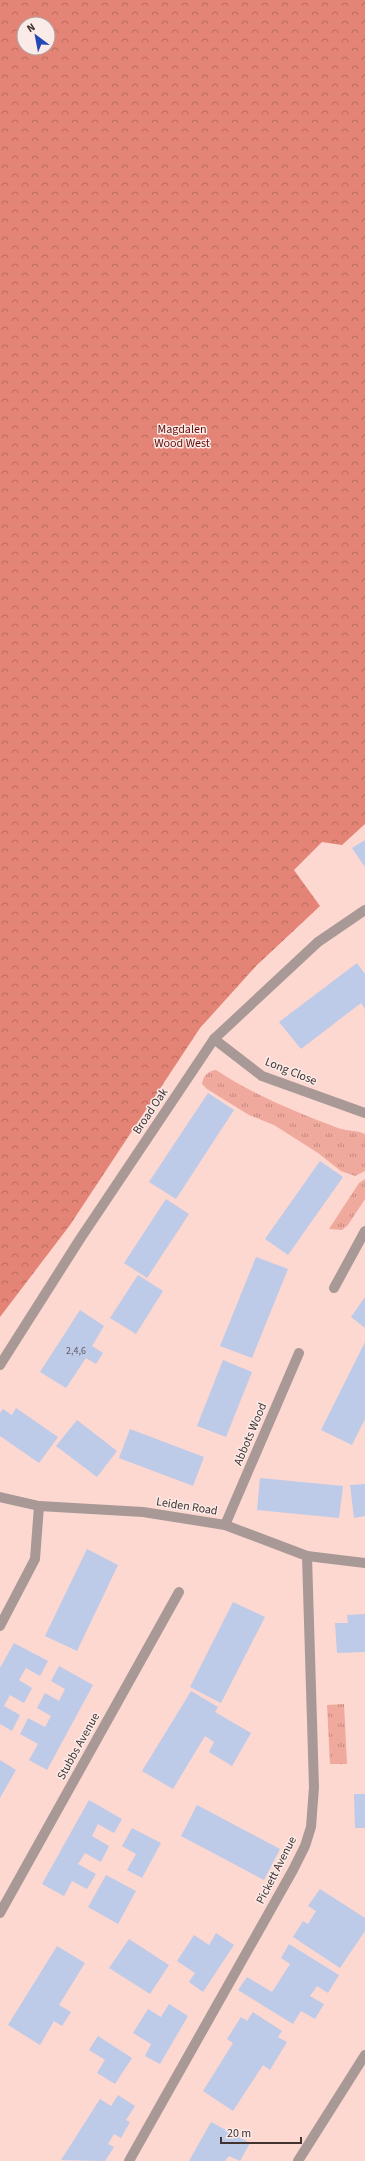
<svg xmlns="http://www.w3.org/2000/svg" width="365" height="2161" viewBox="0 0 365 2161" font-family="'Source Sans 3',sans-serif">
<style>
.grass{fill:url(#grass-tufts)}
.forest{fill:url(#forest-crowns);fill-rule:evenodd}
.building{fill:#bdcae8}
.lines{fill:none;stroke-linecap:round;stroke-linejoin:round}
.minor{stroke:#a99996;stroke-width:10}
.labels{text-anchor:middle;stroke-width:3;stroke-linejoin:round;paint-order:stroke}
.number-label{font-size:10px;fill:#61595f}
.park-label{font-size:12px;fill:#630c06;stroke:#faebe8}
.street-label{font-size:12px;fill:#423331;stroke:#faebe8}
</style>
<defs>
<pattern id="grass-tufts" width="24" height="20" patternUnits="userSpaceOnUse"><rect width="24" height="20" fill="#f0a99d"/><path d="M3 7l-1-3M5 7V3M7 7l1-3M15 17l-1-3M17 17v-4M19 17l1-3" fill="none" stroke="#c48a81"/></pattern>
<pattern id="forest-crowns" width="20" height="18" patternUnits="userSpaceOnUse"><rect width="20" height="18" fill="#e48476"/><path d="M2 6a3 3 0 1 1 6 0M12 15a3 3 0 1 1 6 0" fill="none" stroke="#ba6d61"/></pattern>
</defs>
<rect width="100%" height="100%" fill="#fdd8d1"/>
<g class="grass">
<path d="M 216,1070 C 254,1095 295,1112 338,1128 C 347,1131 356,1130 365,1134 L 365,1171 L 355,1176 L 341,1171 L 318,1153 L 274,1125 L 249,1115 L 207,1089 L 202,1084 C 203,1076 208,1071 216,1070 Z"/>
<path d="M 365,1179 L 365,1199 L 348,1225 L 342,1230 L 329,1229 L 359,1183 Z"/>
<path d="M 344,1704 L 347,1764 L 330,1764 L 327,1705 Z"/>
</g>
<path class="forest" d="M 0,0 L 365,0 L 365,824 L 342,845 L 322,842 L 294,870 L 320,906 L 257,965 L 200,1028 L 70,1225 L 0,1317 ZM 24,24 L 48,24 L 48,48 L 24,48 Z"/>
<g class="building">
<path d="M 365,840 L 365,867 L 352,848 Z"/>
<path d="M 357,963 L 365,974 L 365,1009 L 361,1003 L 301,1049 L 279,1022 Z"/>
<path d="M 208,1093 L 234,1110 L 176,1199 L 149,1182 Z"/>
<path d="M 320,1161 L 343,1177 L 288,1255 L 265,1239 Z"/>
<path d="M 166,1199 L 189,1214 L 147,1278 L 124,1263 Z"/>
<path d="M 256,1257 L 288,1269 L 252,1358 L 220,1346 Z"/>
<path d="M 138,1275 L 163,1291 L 136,1334 L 110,1318 Z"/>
<path d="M 365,1297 L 365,1328 L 351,1317 Z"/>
<path d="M 80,1310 L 104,1326 L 92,1346 L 103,1353 L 96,1364 L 86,1358 L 66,1388 L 40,1372 Z"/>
<path d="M 365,1342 L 365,1419 L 352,1445 L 321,1430 Z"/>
<path d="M 223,1360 L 252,1372 L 226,1437 L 197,1426 Z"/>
<path d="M 16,1408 L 58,1437 L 39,1463 L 0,1436 L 0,1413 L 3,1409 L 12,1415 Z"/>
<path d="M 77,1420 L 117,1451 L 97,1477 L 56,1446 Z"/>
<path d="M 130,1429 L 204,1457 L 193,1486 L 119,1458 Z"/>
<path d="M 260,1478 L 343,1486 L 339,1518 L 257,1510 Z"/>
<path d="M 365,1484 L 365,1516 L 354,1518 L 350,1485 Z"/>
<path d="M 87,1549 L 118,1565 L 77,1651 L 45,1636 Z"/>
<path d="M 233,1602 L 265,1617 L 221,1703 L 190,1687 Z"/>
<path d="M 365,1614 L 365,1652 L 337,1653 L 335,1623 L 348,1623 L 347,1615 Z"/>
<path d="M 14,1643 L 48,1661 L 40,1676 L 26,1668 L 19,1680 L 32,1688 L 24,1703 L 10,1695 L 4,1706 L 20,1715 L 12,1731 L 0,1724 L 0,1668 Z"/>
<path d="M 59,1666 L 93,1685 L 47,1770 L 29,1760 L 38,1744 L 20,1734 L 28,1718 L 45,1727 L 51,1716 L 37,1708 L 45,1693 L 59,1701 L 65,1689 L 51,1681 Z"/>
<path d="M 191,1691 L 218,1707 L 215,1712 L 251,1733 L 232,1766 L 209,1752 L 214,1742 L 205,1736 L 173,1789 L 142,1771 Z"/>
<path d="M 0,1760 L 16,1770 L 0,1798 Z"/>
<path d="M 354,1794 L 365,1794 L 365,1828 L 355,1828 Z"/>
<path d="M 89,1800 L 122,1819 L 114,1833 L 98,1824 L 92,1836 L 109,1846 L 101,1862 L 85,1853 L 78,1864 L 96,1874 L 87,1889 L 72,1881 L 64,1896 L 42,1884 Z"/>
<path d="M 197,1805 L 280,1849 L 264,1880 L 181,1836 Z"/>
<path d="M 132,1828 L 161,1843 L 142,1878 L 127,1870 L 136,1854 L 122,1846 Z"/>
<path d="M 106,1875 L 136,1891 L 118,1924 L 88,1907 Z"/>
<path d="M 320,1889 L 365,1918 L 365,1931 L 340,1968 L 293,1937 L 303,1921 L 308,1924 L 316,1911 L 308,1906 Z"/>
<path d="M 216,1933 L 234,1945 L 203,1992 L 189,1982 L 195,1973 L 177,1961 L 194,1935 L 209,1945 Z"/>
<path d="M 129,1939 L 169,1965 L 150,1994 L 109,1968 Z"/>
<path d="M 289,1944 L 339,1975 L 328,1993 L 317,1986 L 310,1996 L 324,2004 L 315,2019 L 301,2011 L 293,2024 L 238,1990 L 247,1977 L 272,1992 L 290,1964 L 281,1958 Z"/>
<path d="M 57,1946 L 85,1963 L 59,2005 L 71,2012 L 62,2026 L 54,2021 L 40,2045 L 8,2025 Z"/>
<path d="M 169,2004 L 188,2016 L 160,2064 L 145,2056 L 151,2044 L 133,2033 L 148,2009 L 161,2017 Z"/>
<path d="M 253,2012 L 282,2031 L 278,2037 L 287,2042 L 270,2070 L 263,2065 L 233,2111 L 203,2091 L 233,2043 L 227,2039 L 241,2017 L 247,2021 Z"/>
<path d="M 98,2036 L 132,2058 L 115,2084 L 97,2073 L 105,2060 L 89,2050 Z"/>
<path d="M 118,2095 L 135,2106 L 126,2120 L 130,2122 L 121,2138 L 114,2134 L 108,2144 L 114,2147 L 105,2161 L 61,2160 L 100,2099 L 111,2106 Z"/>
<path d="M 211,2122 L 250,2143 L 240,2161 L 229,2156 L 225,2161 L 189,2161 Z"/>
</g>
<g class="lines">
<g class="minor">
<path d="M 214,1039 L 262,1076 L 365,1113"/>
<path d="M 334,1288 L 365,1231"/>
<path d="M 0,1365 L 80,1239 L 214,1039 L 318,942 L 365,910"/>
<path d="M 0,1497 L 39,1506 L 143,1512 L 225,1525 L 307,1556 L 365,1563"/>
<path d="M 225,1525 L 299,1353"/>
<path d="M 0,1626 L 35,1559 L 39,1506"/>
<path d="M 0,1913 L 179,1592"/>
<path d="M 129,2161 L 293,1870 L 305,1846 L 311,1827 L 314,1787 L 307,1556"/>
<path d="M 298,2161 L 365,2055"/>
</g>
</g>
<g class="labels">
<g class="number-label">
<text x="76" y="1354">2,4,6</text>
</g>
<g class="park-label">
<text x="182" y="433">Magdalen<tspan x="182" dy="14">Wood West</tspan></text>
</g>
<g class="street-label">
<text transform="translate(291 1071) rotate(22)" y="4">Long Close</text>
<text transform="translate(150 1111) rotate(-56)" y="4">Broad Oak</text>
<text transform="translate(250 1434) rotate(-67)" y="4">Abbots Wood</text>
<text transform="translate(187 1506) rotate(9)" y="4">Leiden Road</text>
<text transform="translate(78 1746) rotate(-61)" y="4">Stubbs Avenue</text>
<text transform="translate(276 1870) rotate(-63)" y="4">Pickett Avenue</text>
</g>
</g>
<g transform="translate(36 36) rotate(328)"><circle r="19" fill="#faebe8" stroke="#b0a19f"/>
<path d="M0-3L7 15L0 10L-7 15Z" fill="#2548b7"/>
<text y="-6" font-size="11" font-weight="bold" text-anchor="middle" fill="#423331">N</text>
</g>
<path d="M221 2137v6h80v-6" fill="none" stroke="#423331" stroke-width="2"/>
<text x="227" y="2137" font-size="12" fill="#423331" stroke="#faebe8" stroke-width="3" paint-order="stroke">20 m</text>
</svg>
